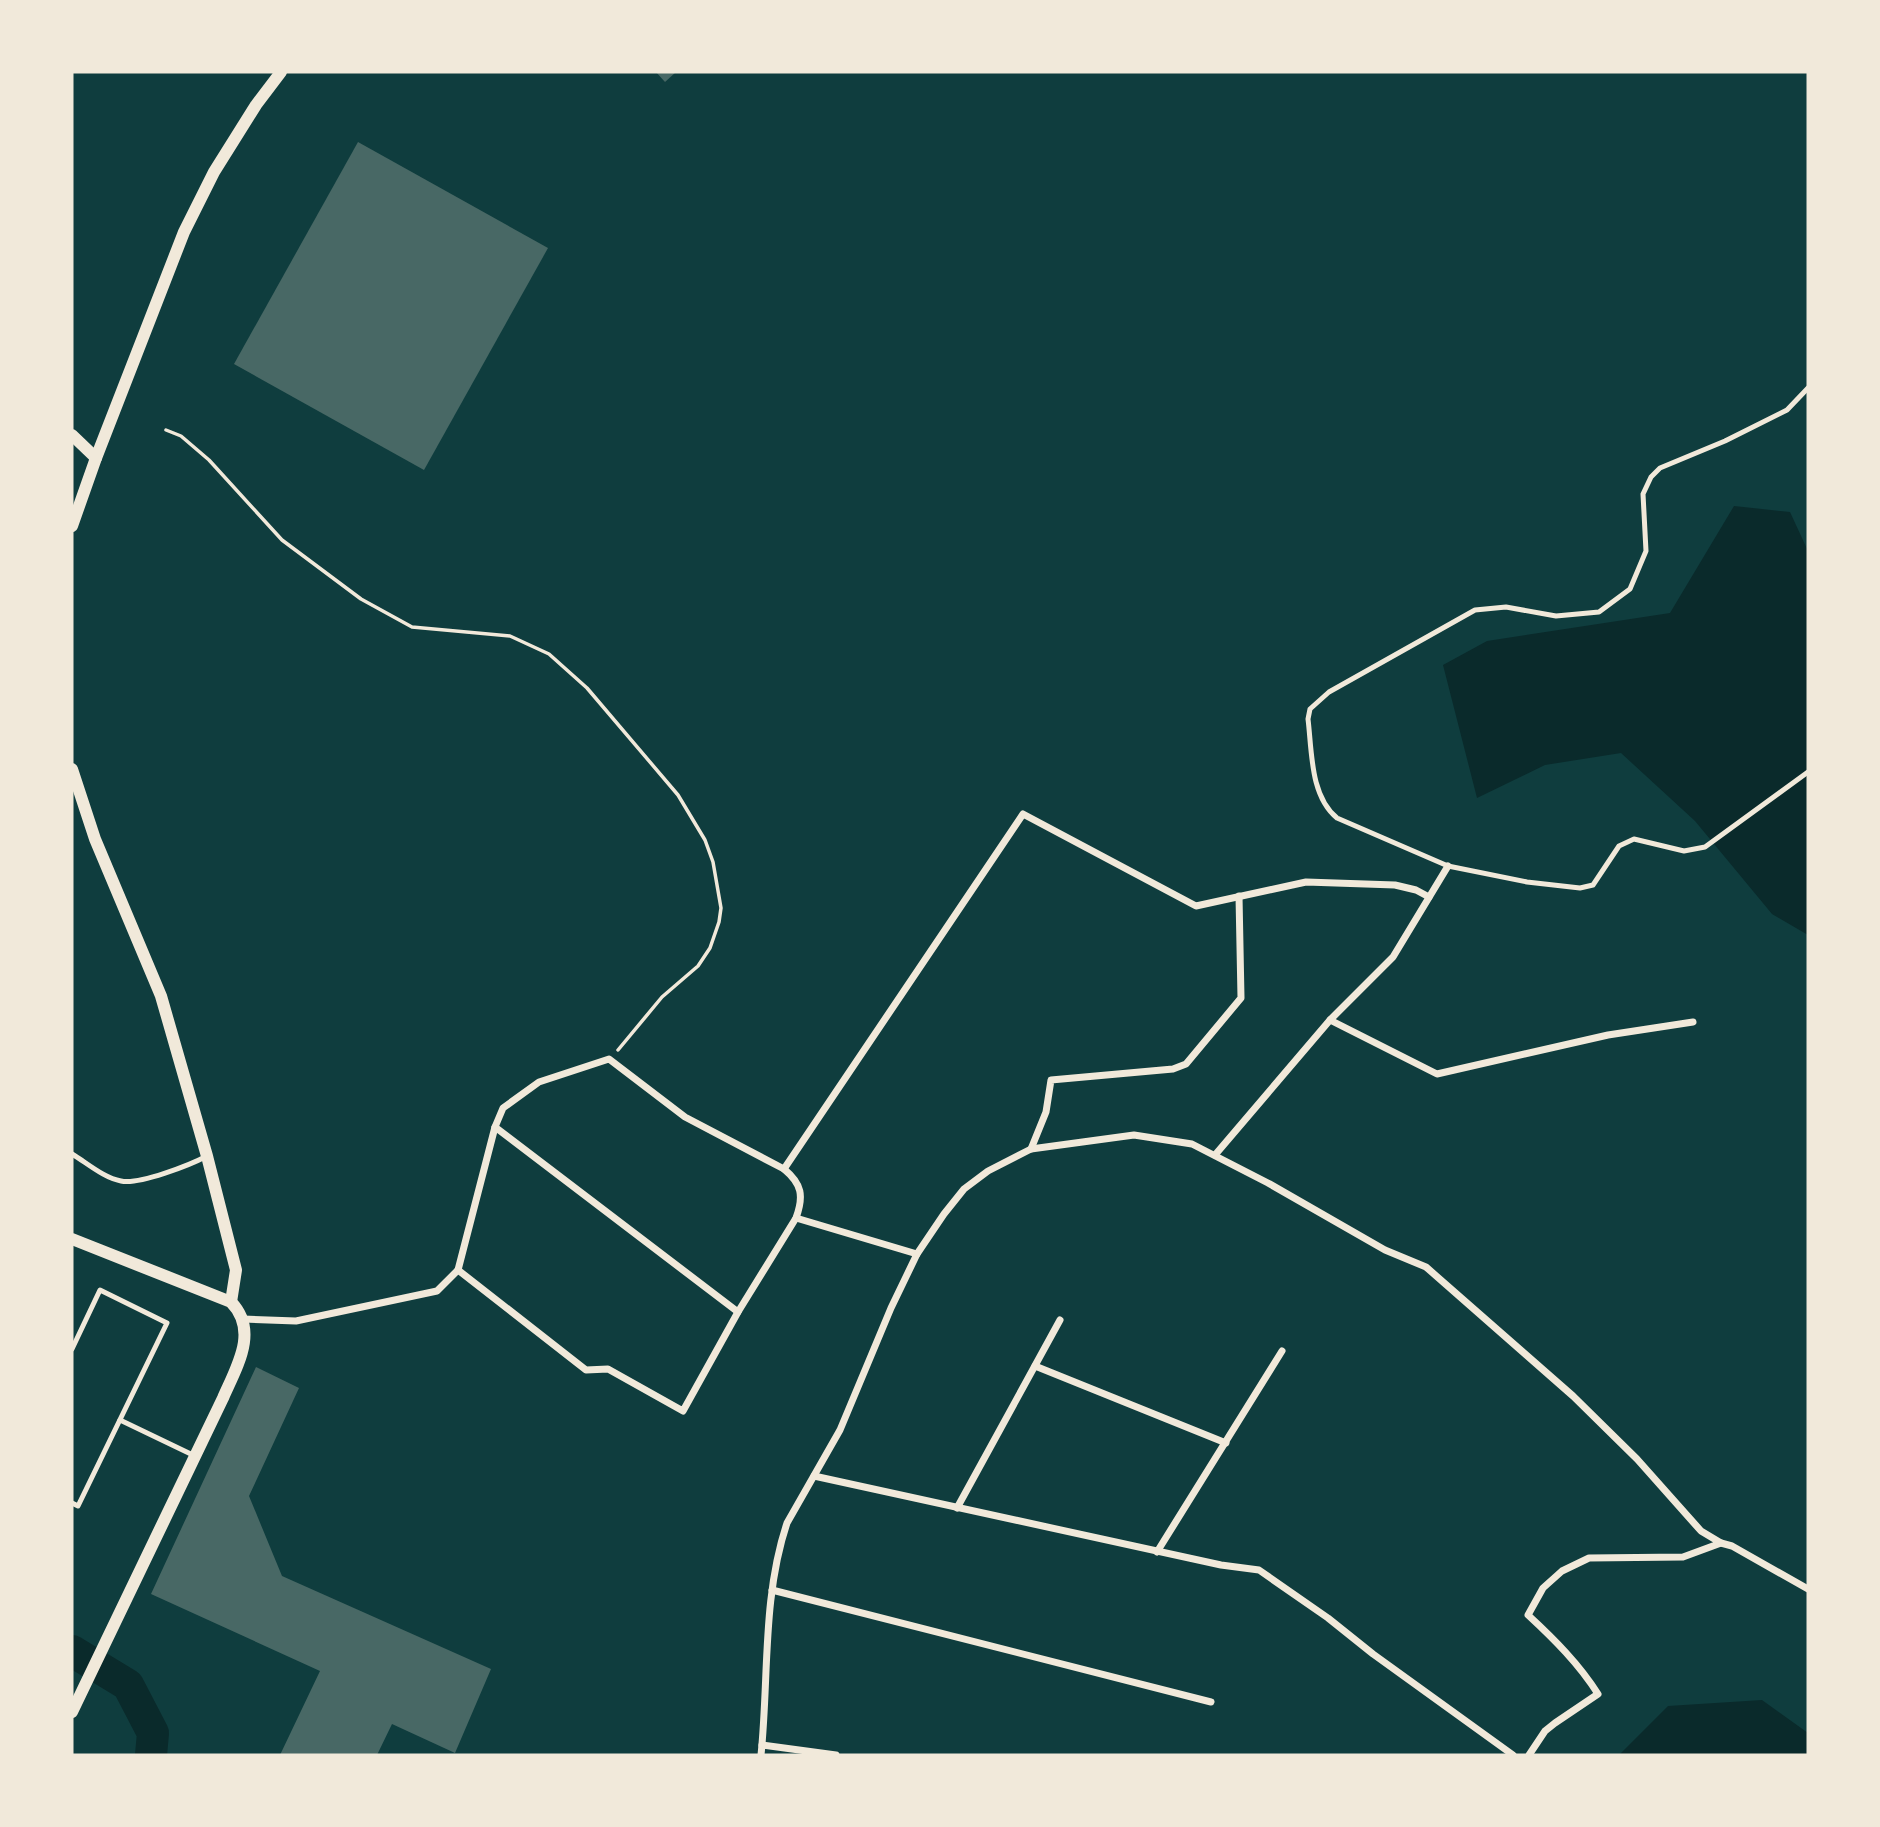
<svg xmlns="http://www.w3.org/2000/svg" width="1880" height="1827" viewBox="0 0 1880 1827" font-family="Montserrat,sans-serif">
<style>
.water{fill:#0a2a2b}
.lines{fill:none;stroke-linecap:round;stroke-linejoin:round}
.river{stroke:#0a2a2b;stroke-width:32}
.building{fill:#486865}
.path{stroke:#f1e9da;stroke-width:3.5}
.service{stroke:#f1e9da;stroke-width:5}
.minor{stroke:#f1e9da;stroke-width:7}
.tertiary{stroke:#f1e9da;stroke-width:12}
</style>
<rect width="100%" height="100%" fill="#0f3d3e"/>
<g class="water">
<path d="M 1734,506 L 1790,512 L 1808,551 L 1808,935 L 1772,914 L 1695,821 L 1621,753 L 1545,765 L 1477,798 L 1443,665 L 1487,641 L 1670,613 Z"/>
<path d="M 1762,1700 L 1808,1733 L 1808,1755 L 1619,1755 L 1668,1706 Z"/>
</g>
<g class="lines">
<path class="river" d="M 72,1651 L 128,1685 L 153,1733 L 151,1755"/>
</g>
<g class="building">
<path d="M 656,72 L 676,72 L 665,82 Z"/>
<path d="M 358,142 L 548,248 L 424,470 L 234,364 Z"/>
<path d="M 256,1367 L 299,1388 L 249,1496 L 282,1576 L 491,1669 L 455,1753 L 392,1724 L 377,1755 L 280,1755 L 320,1671 L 151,1594 Z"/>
</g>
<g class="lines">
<path class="path" d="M 166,430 L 181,436 L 209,460 L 282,540 L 361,599 L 412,627 L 510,636 L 549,654 L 587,688 L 678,795 L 705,840 L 713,862 L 721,908 L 719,922 L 710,948 L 698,966 L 662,997 L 618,1050"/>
<g class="service">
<path d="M 1808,388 L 1787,410 L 1725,441 L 1660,468 L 1651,477 L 1643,494 L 1646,551 L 1630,589 L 1599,612 L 1556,616 L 1506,607 L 1475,610 L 1329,692 L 1310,709 L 1308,719 C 1312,751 1310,796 1337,818 L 1448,866 L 1527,882 L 1580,888 L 1593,885 L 1619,846 L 1634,839 L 1684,851 L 1705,847 L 1808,772"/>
<path d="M 72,1154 C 87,1163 104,1178 121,1181 C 139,1185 190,1165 207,1156"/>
<path d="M 72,1349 L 100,1290 L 167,1323 L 78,1506 L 72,1503"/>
<path d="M 120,1420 L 195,1456"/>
</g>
<g class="minor">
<path d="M 1330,1020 L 1437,1074 L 1608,1035 L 1693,1022"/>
<path d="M 609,1059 L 685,1117 L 784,1169 C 802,1184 804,1196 796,1218 L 738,1312 L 683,1411 L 608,1369 L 586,1370 L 458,1270 L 495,1127 L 503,1108 L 539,1082 Z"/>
<path d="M 495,1127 L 738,1312"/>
<path d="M 1031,1149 L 1046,1112 L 1051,1080 L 1173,1069 L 1186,1064 L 1241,998 L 1239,896"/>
<path d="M 1215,1155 L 1330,1020 L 1393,957 L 1448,866"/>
<path d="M 784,1169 L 1023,814 L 1196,906 L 1306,882 L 1395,885 L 1416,890 L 1429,897"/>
<path d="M 796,1218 L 917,1254"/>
<path d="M 243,1319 L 296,1321 L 437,1291 L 458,1270"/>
<path d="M 1035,1366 L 1226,1443"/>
<path d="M 814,1476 L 1221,1565 L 1259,1570 L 1328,1618 L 1373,1654 L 1513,1755"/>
<path d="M 957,1508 L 1060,1320"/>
<path d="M 1721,1543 L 1732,1546 L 1808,1589"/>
<path d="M 1157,1552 L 1282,1351"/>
<path d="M 772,1590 L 1211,1702"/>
<path d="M 762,1745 L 836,1755"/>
<path d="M 761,1755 C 769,1677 762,1598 787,1523 L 840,1430 L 891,1308 L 917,1254 L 944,1214 L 964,1189 L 988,1171 L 1031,1149 L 1134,1135 L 1192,1144 L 1268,1183 L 1385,1250 L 1426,1267 L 1573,1396 L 1637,1459 L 1701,1531 L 1721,1543 L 1683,1557 L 1589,1558 L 1562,1571 L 1543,1588 L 1528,1615 C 1554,1639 1579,1664 1598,1694 L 1555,1723 L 1545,1731 L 1529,1755"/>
</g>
<g class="tertiary">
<path d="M 72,435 L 96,458 L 72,526"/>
<path d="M 96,458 L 184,232 L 214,172 L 256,105 L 281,72"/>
<path d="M 72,769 L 95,839 L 161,996 L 207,1156 L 236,1270 L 231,1302"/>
<path d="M 72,1239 L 231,1302 C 259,1331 237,1366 223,1398 L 72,1712"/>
</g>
</g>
<rect width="1880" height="1827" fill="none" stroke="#f1e9da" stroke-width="147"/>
</svg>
